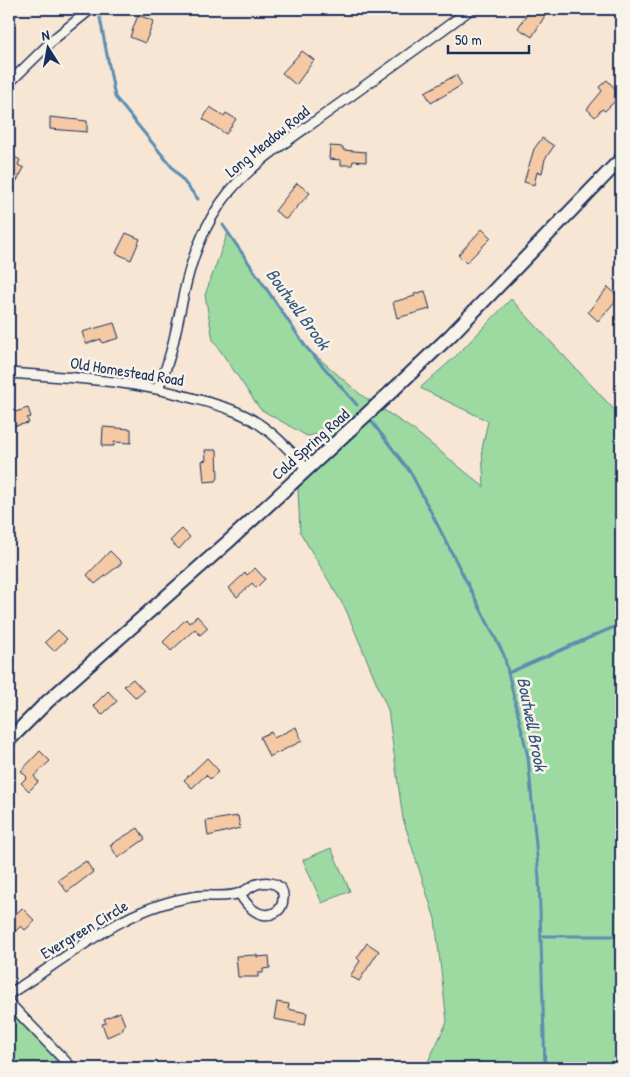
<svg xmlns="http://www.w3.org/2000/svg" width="630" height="1077" viewBox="0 0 630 1077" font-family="'Patrick Hand',sans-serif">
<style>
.green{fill:#9ddaa2;stroke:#5c8480}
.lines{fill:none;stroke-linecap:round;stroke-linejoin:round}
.stream{stroke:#5c8db1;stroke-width:3}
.building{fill:#f4c9a3;stroke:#1b2f5e}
.street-casing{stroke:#1b2f5e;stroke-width:12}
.secondary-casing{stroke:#1b2f5e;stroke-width:16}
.street{stroke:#f7f3e8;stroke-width:9}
.secondary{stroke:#f7f3e8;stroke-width:12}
.labels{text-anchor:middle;stroke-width:5;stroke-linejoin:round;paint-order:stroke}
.street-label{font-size:16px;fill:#1b2f5e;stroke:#f7f3e8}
.water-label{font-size:18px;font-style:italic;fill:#365681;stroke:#f7f3e8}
</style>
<rect width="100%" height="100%" fill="#f6e6d3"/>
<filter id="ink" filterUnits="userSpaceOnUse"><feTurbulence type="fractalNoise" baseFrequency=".02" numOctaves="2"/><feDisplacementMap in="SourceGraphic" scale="10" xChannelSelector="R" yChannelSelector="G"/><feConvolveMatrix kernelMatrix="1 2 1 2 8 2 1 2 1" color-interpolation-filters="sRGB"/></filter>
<g filter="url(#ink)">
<g class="green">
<path d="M 228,232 L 306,347 L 360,394 L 415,431 L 484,487 L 482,449 L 488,421 L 420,388 L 456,356 L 511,299 L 621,417 L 621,1068 L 425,1068 L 447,1022 L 435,919 L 403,819 L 388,710 L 346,610 L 300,532 L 298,488 L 334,453 L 318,434 L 307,436 L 260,409 L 213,340 L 205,295 Z"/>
<path d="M 331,848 L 350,891 L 322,903 L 303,860 Z"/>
<path d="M 9,1001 L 72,1068 L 9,1068 Z"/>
</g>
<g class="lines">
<g class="stream">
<path d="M 100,18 L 115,97 L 198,199"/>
<path d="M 223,225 L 306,347 L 357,405"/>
<path d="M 372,422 L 411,473 L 504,655 L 528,757 L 539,879 L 545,1068"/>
<path d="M 508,673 L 621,624"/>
<path d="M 541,936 L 621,936"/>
</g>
</g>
<g class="building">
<path d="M 530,9 L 549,9 L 532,37 L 518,28 Z"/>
<path d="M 138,15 L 154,21 L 145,43 L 130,37 Z"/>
<path d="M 302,51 L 314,60 L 296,85 L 282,73 Z"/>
<path d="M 456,75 L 462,85 L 431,103 L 425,92 Z"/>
<path d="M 607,80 L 621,95 L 605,111 L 602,109 L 595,117 L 587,109 L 602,91 L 599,87 Z"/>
<path d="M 210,107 L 224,116 L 226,113 L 236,119 L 226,134 L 203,119 Z"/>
<path d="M 50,117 L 87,121 L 87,132 L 50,129 Z"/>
<path d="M 542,138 L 554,146 L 545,159 L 542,173 L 537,172 L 534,185 L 524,182 L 534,149 Z"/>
<path d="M 330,146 L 343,147 L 343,150 L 366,152 L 366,162 L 353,161 L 352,165 L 341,165 L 341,160 L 329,159 Z"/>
<path d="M 9,154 L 20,160 L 18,165 L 24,168 L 15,184 L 9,182 Z"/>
<path d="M 297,183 L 310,193 L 286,219 L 275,211 Z"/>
<path d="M 482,229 L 491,238 L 466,263 L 458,255 Z"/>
<path d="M 126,233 L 140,239 L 131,260 L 116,253 Z"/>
<path d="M 608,287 L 619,297 L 598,321 L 588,312 Z"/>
<path d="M 425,291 L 430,309 L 397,318 L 393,302 L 415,296 L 414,294 Z"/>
<path d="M 114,323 L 119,338 L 102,343 L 101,339 L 86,344 L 82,332 Z"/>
<path d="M 28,408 L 31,417 L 27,418 L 29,423 L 9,427 L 9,414 Z"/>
<path d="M 103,427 L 131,429 L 131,443 L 114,442 L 114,446 L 102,446 Z"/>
<path d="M 205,450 L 217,450 L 218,478 L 216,481 L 204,482 L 202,461 L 206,460 Z"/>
<path d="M 182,529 L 190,537 L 179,549 L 170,541 Z"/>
<path d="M 110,551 L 122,563 L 95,584 L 87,575 Z"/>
<path d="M 255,568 L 265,579 L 256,588 L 252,583 L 237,597 L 229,588 L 245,573 L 247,575 Z"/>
<path d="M 197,616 L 208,628 L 200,635 L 195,629 L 171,651 L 163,642 L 186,619 L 189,623 Z"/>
<path d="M 58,630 L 67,639 L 54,651 L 45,642 Z"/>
<path d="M 133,679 L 144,691 L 136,698 L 124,686 Z"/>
<path d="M 108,691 L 117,701 L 102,715 L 93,706 Z"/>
<path d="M 296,727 L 302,741 L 269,757 L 260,737 L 271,732 L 274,738 Z"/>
<path d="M 40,751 L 50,761 L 34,776 L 38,782 L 29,791 L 21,783 L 27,777 L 21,771 Z"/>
<path d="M 207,758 L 219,771 L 210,779 L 206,775 L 192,788 L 184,780 Z"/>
<path d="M 238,816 L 240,828 L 208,836 L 206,821 Z"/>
<path d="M 138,828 L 145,839 L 118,858 L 110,845 Z"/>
<path d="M 86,861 L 93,872 L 67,892 L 58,880 Z"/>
<path d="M 22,908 L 35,921 L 25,930 L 21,926 L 9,937 L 9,910 L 14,916 Z"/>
<path d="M 367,943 L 379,951 L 359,981 L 350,976 L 360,961 L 357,958 Z"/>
<path d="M 257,955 L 257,957 L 269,956 L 270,968 L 263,969 L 263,973 L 258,973 L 258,977 L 238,977 L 236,956 Z"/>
<path d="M 277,1002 L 289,1004 L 288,1009 L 307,1013 L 305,1025 L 274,1019 Z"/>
<path d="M 120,1012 L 125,1025 L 122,1027 L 123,1030 L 107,1037 L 102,1024 L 106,1023 L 104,1019 Z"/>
</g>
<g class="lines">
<defs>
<g id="street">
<path d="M 9,83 L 55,38 L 91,9"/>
<path d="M 9,373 C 75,378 132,380 196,399 C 218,405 241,411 259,424 C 277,436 291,452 306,468"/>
<path d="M 158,388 C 179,343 179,292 198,246 C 205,228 217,207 230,191 C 255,161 292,138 324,115 C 373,80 422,45 471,9"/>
<path d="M 9,994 C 70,957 124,905 199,896 C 211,895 229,898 240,893 C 246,891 251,886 257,884 C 269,880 285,884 283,899 C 283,904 280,910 276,912 C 260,921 247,906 240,894"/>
<path d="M 9,1003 L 72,1068"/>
</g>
<path id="secondary" d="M 9,740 L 47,702 L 229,541 L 391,392 L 451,335 L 621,159"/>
</defs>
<use href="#street" class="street-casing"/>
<use href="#secondary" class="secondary-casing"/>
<use href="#street" class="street"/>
<use href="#secondary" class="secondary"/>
</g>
</g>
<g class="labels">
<g class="street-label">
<text transform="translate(267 141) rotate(-39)" y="6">Long Meadow Road</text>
<text transform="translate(127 371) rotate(9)" y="6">Old Homestead Road</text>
<text transform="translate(310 444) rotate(-42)" y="6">Cold Spring Road</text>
<text transform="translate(84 929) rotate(-31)" y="6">Evergreen Circle</text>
</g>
<g class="water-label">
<text transform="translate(298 309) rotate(54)" y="6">Boutwell Brook</text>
<text transform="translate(532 724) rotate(79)" y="6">Boutwell Brook</text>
</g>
</g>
<rect width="630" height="1077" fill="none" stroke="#f7f3e8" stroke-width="30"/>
<rect x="15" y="15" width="600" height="1047" fill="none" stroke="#1b2f5e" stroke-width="2" filter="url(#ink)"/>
<g transform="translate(48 48) rotate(349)" stroke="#f7f3e8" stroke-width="4" paint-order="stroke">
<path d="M0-4L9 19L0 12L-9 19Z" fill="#1b2f5e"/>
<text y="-8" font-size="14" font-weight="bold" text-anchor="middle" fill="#1b2f5e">N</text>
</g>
<path d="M448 45v8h81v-8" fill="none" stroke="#1b2f5e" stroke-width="2.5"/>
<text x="455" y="45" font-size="15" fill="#1b2f5e" stroke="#f7f3e8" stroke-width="4" paint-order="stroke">50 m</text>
</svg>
